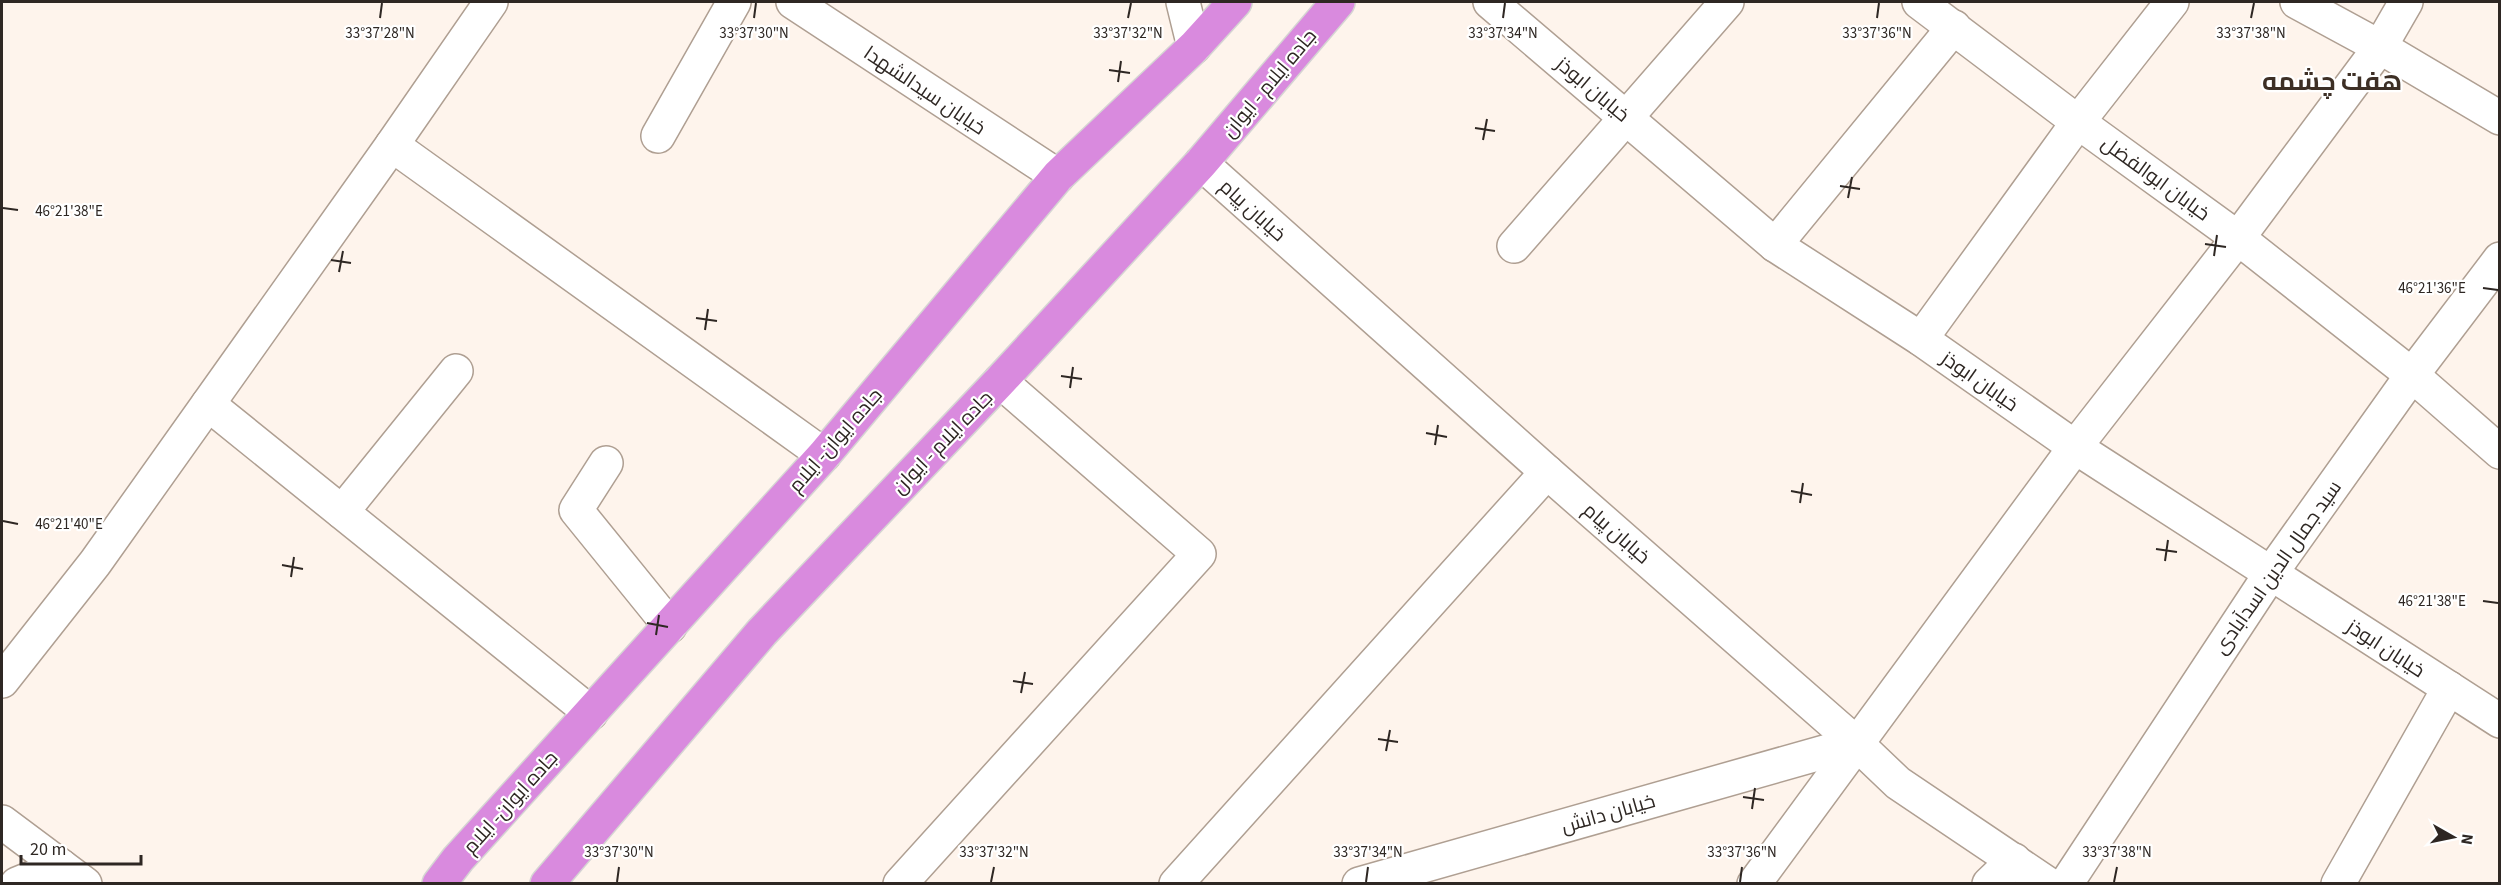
<svg xmlns="http://www.w3.org/2000/svg" width="2501" height="885" viewBox="0 0 2501 885" font-family="'Source Sans 3',Cairo,sans-serif">
<style>
.lines{fill:none;stroke-linecap:round;stroke-linejoin:round}
.minor-casing{stroke:#af9f92;stroke-width:36}
.highway-casing{stroke:#d5d4d3;stroke-width:36}
.minor{stroke:#fff;stroke-width:33}
.highway{stroke:#d98ade;stroke-width:33}
.ticks{fill:none;stroke:#2e2723;stroke-width:2}
.labels{text-anchor:middle;stroke-width:4.5;stroke-linejoin:round;paint-order:stroke}
.street-label{font-size:20px;fill:#2e2723;stroke:#fff}
.district-label{font-size:26px;font-weight:bold;fill:#3d2f25;stroke:#fff}
.ticks-label{font-size:15px;text-anchor:middle;fill:#2e2723;stroke:#fff;stroke-width:4.5;stroke-linejoin:round;paint-order:stroke}
</style>
<rect width="100%" height="100%" fill="#fef4ec"/>
<g class="lines">
<defs>
<g id="minor">
<path d="M 793,2 L 1058,176"/>
<path d="M 1183,2 L 1194,47"/>
<path d="M 1490,2 L 1775,245 L 1921,339 L 2075,447 L 2500,721"/>
<path d="M 1919,2 L 2078,122 L 2238,238 L 2412,375 L 2500,452"/>
<path d="M 2297,2 L 2380,47 L 2500,118"/>
<path d="M 658,136 L 734,2"/>
<path d="M 392,145 L 824,455"/>
<path d="M 1201,163 L 1547,472 L 1856,743 L 1898,783 L 2048,884"/>
<path d="M 1775,245 L 1954,27"/>
<path d="M 1514,246 L 1727,2"/>
<path d="M 1921,339 L 2078,122 L 2172,2"/>
<path d="M 208,404 L 591,713"/>
<path d="M 606,463 L 576,510 L 670,626"/>
<path d="M 342,512 L 456,371"/>
<path d="M 2,681 L 95,563 L 392,145 L 491,2"/>
<path d="M 2,822 L 85,884"/>
<path d="M 17,884 L 61,866"/>
<path d="M 900,884 L 1199,554 L 1000,381"/>
<path d="M 1176,884 L 1547,472"/>
<path d="M 1359,884 L 1856,743"/>
<path d="M 1754,884 L 2075,447 L 2238,238 L 2380,47 L 2406,2"/>
<path d="M 1989,884 L 2014,860"/>
<path d="M 2066,884 L 2271,573 L 2412,375 L 2500,259"/>
<path d="M 2338,884 L 2449,688"/>
</g>
<g id="highway">
<path d="M 439,884 L 458,859 L 824,455 L 1058,176 L 1194,47 L 1235,2"/>
<path d="M 547,884 L 762,632 L 1000,381 L 1201,163 L 1338,2"/>
</g>
</defs>
<use href="#minor" class="minor-casing"/>
<use href="#highway" class="highway-casing"/>
<use href="#minor" class="minor"/>
<use href="#highway" class="highway"/>
</g>
<path class="ticks" d="M 380,18 L 382,3M 754,18 L 756,3M 1128,18 L 1131,3M 1503,18 L 1505,3M 1877,18 L 1879,3M 2251,18 L 2254,3M 1109,70 L 1130,73M 1118,82 L 1121,61M 1475,128 L 1495,131M 1483,140 L 1487,119M 1840,186 L 1860,189M 1848,198 L 1852,177M 3,208 L 18,210M 2205,244 L 2226,247M 2214,256 L 2217,235M 331,260 L 351,263M 339,272 L 343,251M 2483,288 L 2498,290M 696,318 L 717,321M 705,330 L 708,309M 1061,376 L 1082,379M 1070,388 L 1073,367M 1426,433 L 1447,437M 1435,445 L 1438,425M 1791,491 L 1812,495M 1800,503 L 1803,483M 3,521 L 18,524M 2156,549 L 2177,552M 2165,561 L 2168,540M 282,565 L 303,569M 291,577 L 294,557M 2483,601 L 2498,603M 647,623 L 668,627M 656,635 L 659,615M 1013,681 L 1033,684M 1021,693 L 1025,672M 1378,739 L 1398,742M 1386,751 L 1390,730M 1743,797 L 1764,800M 1752,809 L 1755,788M 617,882 L 619,867M 991,882 L 994,867M 1366,882 L 1368,867M 1740,882 L 1742,867M 2114,882 L 2117,867"/>
<g class="labels">
<g class="street-label">
<text transform="translate(1269 83) rotate(-50)" y="7">جاده ایلام - ایوان</text>
<text transform="translate(1593 89) rotate(40)" y="7">خیابان ابوذز</text>
<text transform="translate(925 90) rotate(34)" y="7">خیابان سیدالشهدا</text>
<text transform="translate(2156 178) rotate(36)" y="7">خیابان ابوالفضل</text>
<text transform="translate(1253 210) rotate(42)" y="7">خیابان پیام</text>
<text transform="translate(1980 381) rotate(35)" y="7">خیابان ابوذز</text>
<text transform="translate(835 440) rotate(-49)" y="7">جاده ایوان- ایلام</text>
<text transform="translate(942 442) rotate(-46)" y="7">جاده ایلام - ایوان</text>
<text transform="translate(1617 533) rotate(41)" y="7">خیابان پیام</text>
<text transform="translate(2277 567) rotate(-55)" y="7">سید جمال الدین اسدآبادی</text>
<text transform="translate(2386 648) rotate(33)" y="7">خیابان ابوذز</text>
<text transform="translate(510 802) rotate(-48)" y="7">جاده ایوان- ایلام</text>
<text transform="translate(1608 813) rotate(-16)" y="7">خیابان دانش</text>
</g>
<g class="district-label">
<text x="2332" y="90">هفت چشمه</text>
</g>
</g>
<g class="ticks-label">
<text x="380" y="38">33°37'28"N</text>
<text x="754" y="38">33°37'30"N</text>
<text x="1128" y="38">33°37'32"N</text>
<text x="1503" y="38">33°37'34"N</text>
<text x="1877" y="38">33°37'36"N</text>
<text x="2251" y="38">33°37'38"N</text>
<text x="69" y="216">46°21'38"E</text>
<text x="2432" y="293">46°21'36"E</text>
<text x="69" y="529">46°21'40"E</text>
<text x="2432" y="606">46°21'38"E</text>
<text x="619" y="857">33°37'30"N</text>
<text x="994" y="857">33°37'32"N</text>
<text x="1368" y="857">33°37'34"N</text>
<text x="1742" y="857">33°37'36"N</text>
<text x="2117" y="857">33°37'38"N</text>
</g>
<rect width="2501" height="885" fill="none" stroke="#2e2723" stroke-width="6"/>
<g transform="translate(2453 837) rotate(99)" stroke="#ffffff" stroke-width="4.5" paint-order="stroke">
<path d="M0-4.5L10 22L0 15L-10 22Z" fill="#2e2723"/>
<text y="-9" font-size="16" font-weight="bold" text-anchor="middle" fill="#2e2723">N</text>
</g>
<path d="M21 855v9h120v-9" fill="none" stroke="#2e2723" stroke-width="3"/>
<text x="30" y="855" font-size="18" fill="#2e2723" stroke="#ffffff" stroke-width="4.5" paint-order="stroke">20 m</text>
</svg>
